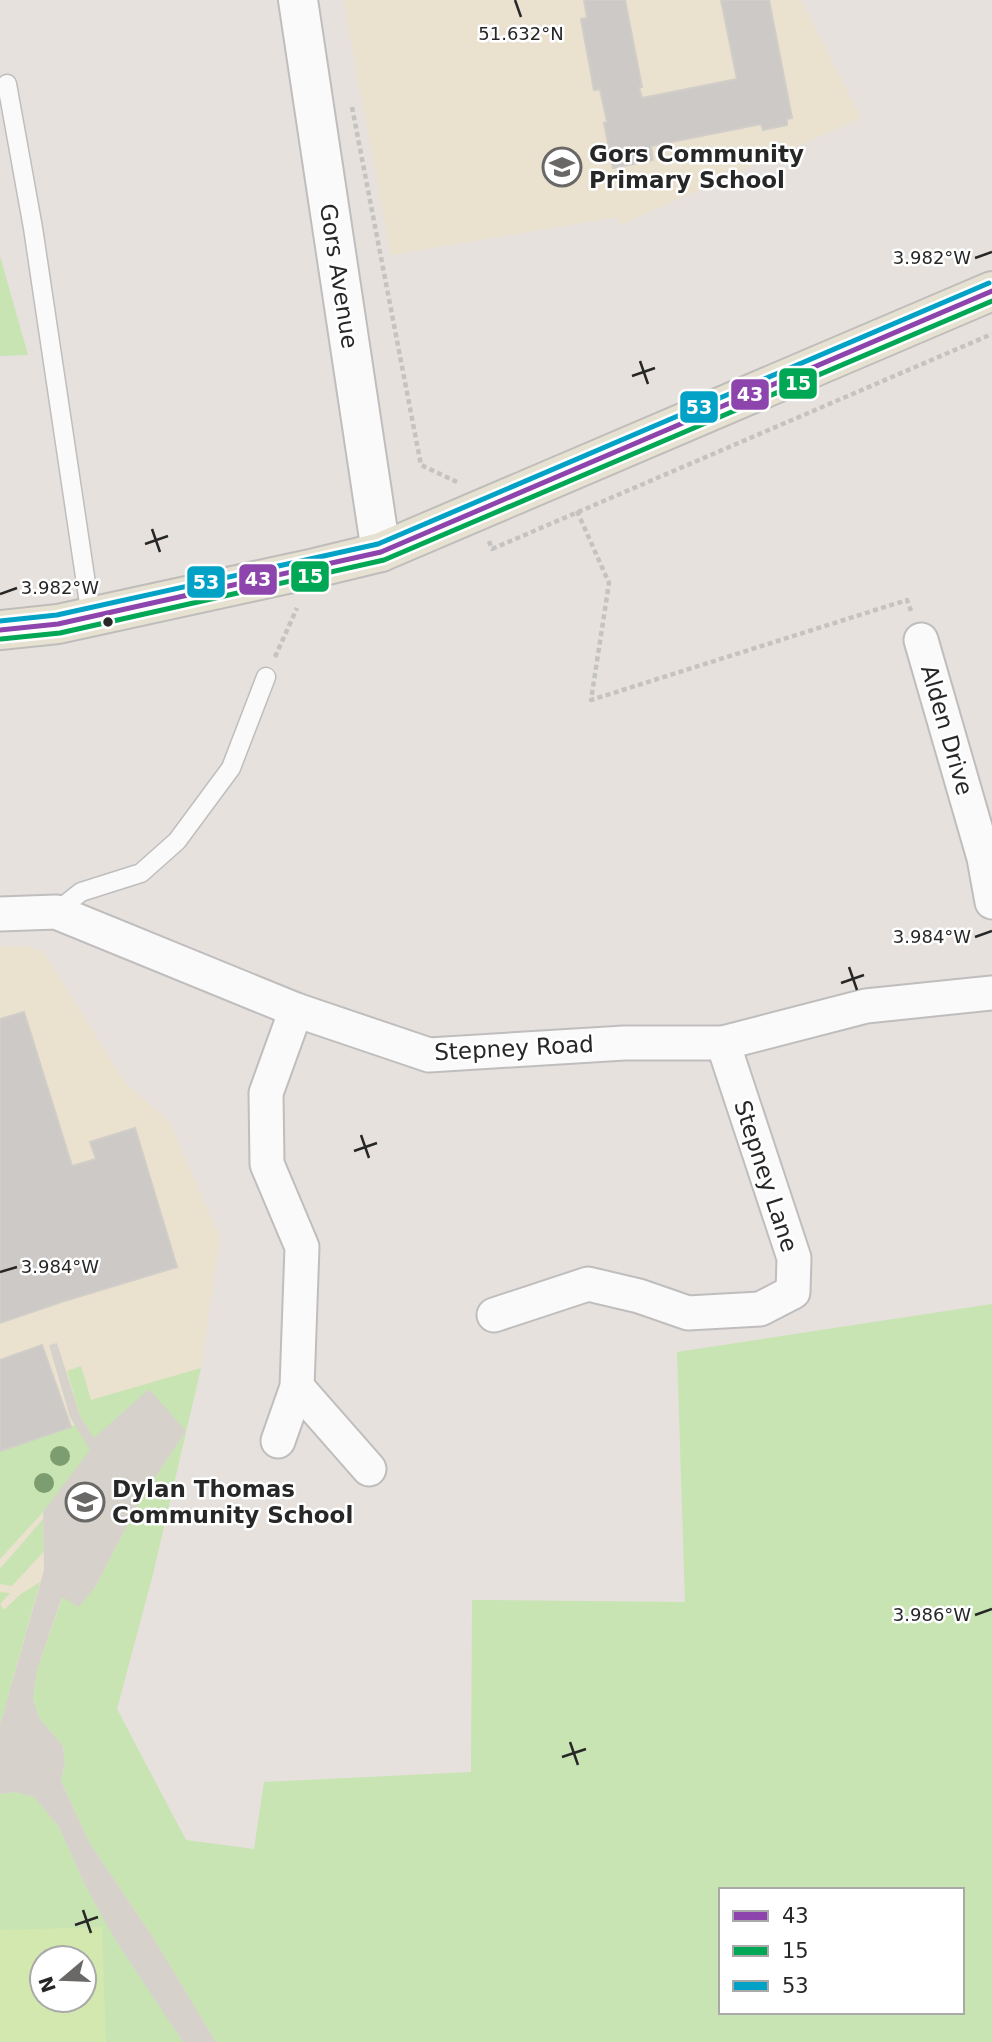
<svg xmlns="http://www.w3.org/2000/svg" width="992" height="2042" viewBox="0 0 992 2042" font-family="'DejaVu Sans',sans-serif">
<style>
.education{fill:#eae1cf;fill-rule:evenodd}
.green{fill:#c7e4b2;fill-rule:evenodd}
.pitch{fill:#d3e8af;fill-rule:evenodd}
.plaza{fill:#d6d2cb}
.building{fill:#ccc9c6;stroke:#d1cdc8;stroke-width:2}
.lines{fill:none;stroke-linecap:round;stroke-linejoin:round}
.service-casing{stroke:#bfbdbe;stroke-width:21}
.minor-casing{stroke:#bfbdbe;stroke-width:37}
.tertiary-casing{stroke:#bfbdbe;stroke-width:42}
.primary-casing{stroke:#bfbdbb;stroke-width:42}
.path{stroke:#c4c3c2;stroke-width:4.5;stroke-dasharray:5 3.5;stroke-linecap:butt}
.service{stroke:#fbfafa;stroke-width:18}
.minor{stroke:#fbfafa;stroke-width:33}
.tertiary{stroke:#fbfafa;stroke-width:38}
.primary{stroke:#e6e1d1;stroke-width:38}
.bus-1-casing{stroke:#fff;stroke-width:10}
.bus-2-casing{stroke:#fff;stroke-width:10}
.bus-3-casing{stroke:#fff;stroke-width:10}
.bus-1{stroke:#8e44ad;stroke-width:5}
.bus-2{stroke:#00a754;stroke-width:5}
.bus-3{stroke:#02a2c6;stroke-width:5}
.tree{fill:#7c9d6f}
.ticks{fill:none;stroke:#272727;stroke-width:2.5}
.bus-dot{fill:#272727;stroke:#fff;stroke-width:2.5}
.labels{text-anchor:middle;stroke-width:5;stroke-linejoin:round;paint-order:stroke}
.poi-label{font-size:23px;font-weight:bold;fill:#272727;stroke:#fff;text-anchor:start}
.street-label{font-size:23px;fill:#272727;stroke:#fff}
.ticks-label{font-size:18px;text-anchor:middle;fill:#272727;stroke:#fff;stroke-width:5;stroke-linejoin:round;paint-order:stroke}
.line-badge{stroke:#fff;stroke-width:2.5}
.badge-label{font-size:19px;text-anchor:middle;font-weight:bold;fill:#fff}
</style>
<rect width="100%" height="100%" fill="#e6e1dc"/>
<g class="education">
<path d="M 343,0 L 801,0 L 861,118 L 620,225 L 617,217 L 391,255 Z"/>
<path d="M 24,946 L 43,951 L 126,1084 L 169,1121 L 220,1238 L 201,1368 L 153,1574 L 95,1791 L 216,2042 L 0,2042 L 0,947 ZM 42,1958 L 84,1958 L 84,2000 L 42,2000 Z"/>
</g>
<g class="green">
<path d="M 0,256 L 28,355 L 0,356 Z"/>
<path d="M 992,1304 L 992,2042 L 216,2042 L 154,1939 L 89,1842 L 61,1781 L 65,1762 L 63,1746 L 39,1718 L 33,1698 L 37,1670 L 63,1596 L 79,1607 L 96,1586 L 140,1500 L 186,1431 L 94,1439 L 80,1416 L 67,1371 L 81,1366 L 91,1400 L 201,1368 L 153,1574 L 117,1709 L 186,1840 L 254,1849 L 264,1782 L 471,1772 L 472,1600 L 685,1602 L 677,1352 ZM 721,1890 L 962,1890 L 962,2012 L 721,2012 Z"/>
<path d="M 75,1425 L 91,1450 L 43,1512 L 0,1559 L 0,1451 Z"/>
<path d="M 43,1519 L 44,1551 L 12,1586 L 0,1584 L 0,1569 Z"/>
<path d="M 40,1582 L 0,1725 L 0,1592 L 10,1593 L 0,1604 L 4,1610 L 21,1594 Z"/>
<path d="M 15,1792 L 34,1797 L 59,1827 L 86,1887 L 183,2042 L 0,2042 L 0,1794 ZM 42,1958 L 84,1958 L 84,2000 L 42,2000 Z"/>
</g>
<path class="pitch" d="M 102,1927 L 106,2042 L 0,2042 L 0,1930 ZM 42,1958 L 84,1958 L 84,2000 L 42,2000 Z"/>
<path class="plaza" d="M 57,1343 L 80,1416 L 94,1438 L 149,1389 L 186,1431 L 140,1500 L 96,1586 L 79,1607 L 62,1597 L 37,1670 L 33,1698 L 39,1718 L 63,1746 L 65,1762 L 61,1781 L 89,1842 L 154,1939 L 216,2042 L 183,2042 L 116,1941 L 86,1887 L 59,1827 L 34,1797 L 15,1792 L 0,1794 L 0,1725 L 44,1570 L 43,1512 L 90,1450 L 70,1417 L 49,1345 Z"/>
<g class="building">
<path d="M 584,0 L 625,0 L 642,87 L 639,87 L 642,98 L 737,79 L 721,0 L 769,0 L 792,118 L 787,119 L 787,125 L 763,130 L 761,124 L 651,146 L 653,160 L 613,168 L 604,123 L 607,122 L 600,89 L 594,90 L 581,19 L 587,18 Z"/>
<path d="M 24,1012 L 72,1166 L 96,1159 L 90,1142 L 135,1128 L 177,1267 L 61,1302 L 0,1323 L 0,1019 Z"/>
<path d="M 42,1345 L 71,1427 L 0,1451 L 0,1360 Z"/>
</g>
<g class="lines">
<defs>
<g id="service">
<path d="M 7,84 L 33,228 L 91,617"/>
<path d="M 56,912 L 81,892 L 141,873 L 177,841 L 231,768 L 266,677"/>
</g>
<g id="minor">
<path d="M 921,640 L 984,858 L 992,902"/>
<path d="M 0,914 L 56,912 L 296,1010 L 429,1055 L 624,1043 L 723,1043 L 866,1006 L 992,993"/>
<path d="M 494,1315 L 588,1284 L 639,1296 L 688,1313 L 760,1309 L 793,1292 L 794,1258 L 723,1043"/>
<path d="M 297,1387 L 369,1469"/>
<path d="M 278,1441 L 297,1387 L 302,1247 L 267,1164 L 266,1093 L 296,1010"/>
</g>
<path id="tertiary" d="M 298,0 L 381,552"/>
<path id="primary" d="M 0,630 L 58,624 L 315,568 L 381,552 L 992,291"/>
</defs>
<use href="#service" class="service-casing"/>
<use href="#minor" class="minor-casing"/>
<use href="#tertiary" class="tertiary-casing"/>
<use href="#primary" class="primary-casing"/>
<g class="path">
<path d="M 352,107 L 421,465 L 457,482"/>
<path d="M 577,511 L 609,583 L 591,700 L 907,600 L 911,611"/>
<path d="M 489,541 L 492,549 L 992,334"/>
<path d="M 275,657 L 297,608"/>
</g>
<use href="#service" class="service"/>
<use href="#minor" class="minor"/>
<use href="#tertiary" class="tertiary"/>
<use href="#primary" class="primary"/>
<defs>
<path id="bus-1" d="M 0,630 L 58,624 L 381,552 L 992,291"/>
<path id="bus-2" d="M 1,639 L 60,633 L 384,560 L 992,301"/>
<path id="bus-3" d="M 0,621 L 57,615 L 378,544 L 989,283"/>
</defs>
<use href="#bus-1" class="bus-1-casing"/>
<use href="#bus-2" class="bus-2-casing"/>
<use href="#bus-3" class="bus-3-casing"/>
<use href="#bus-1" class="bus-1"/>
<use href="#bus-2" class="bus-2"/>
<use href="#bus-3" class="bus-3"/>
</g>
<g class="tree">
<circle cx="60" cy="1456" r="10"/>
<circle cx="44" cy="1483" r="10"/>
</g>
<path class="ticks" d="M 515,0 L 521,17M 975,258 L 992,252M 640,361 L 648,384M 632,376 L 655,368M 152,529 L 160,552M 145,544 L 168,536M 0,594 L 17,588M 975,937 L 992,931M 849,967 L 857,990M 841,983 L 864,975M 361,1135 L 369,1158M 354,1151 L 377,1143M 0,1272 L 17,1267M 975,1615 L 992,1609M 570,1742 L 578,1765M 562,1757 L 586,1749M 83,1910 L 91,1933M 75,1925 L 98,1917"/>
<defs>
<symbol id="school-ring" viewBox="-11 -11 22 22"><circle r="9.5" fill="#fff" stroke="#6a6866" stroke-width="1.5"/><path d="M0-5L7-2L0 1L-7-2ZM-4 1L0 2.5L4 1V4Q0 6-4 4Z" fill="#6a6866"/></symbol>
</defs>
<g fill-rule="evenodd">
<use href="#school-ring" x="540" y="145" width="44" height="44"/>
<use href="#school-ring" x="63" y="1480" width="44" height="44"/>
</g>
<circle class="bus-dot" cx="108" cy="622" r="6"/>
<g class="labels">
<g class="poi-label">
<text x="589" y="162">Gors Community<tspan x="589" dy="26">Primary School</tspan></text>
<text x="112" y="1497">Dylan Thomas<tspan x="112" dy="26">Community School</tspan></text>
</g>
<g class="street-label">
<text transform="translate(339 276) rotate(81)" y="8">Gors Avenue</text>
<text transform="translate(947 730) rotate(74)" y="8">Alden Drive</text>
<text transform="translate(514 1048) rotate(-3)" y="8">Stepney Road</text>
<text transform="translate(766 1176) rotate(72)" y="8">Stepney Lane</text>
</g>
</g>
<g class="ticks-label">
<text x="521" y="40">51.632°N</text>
<text x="932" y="264">3.982°W</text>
<text x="60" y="594">3.982°W</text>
<text x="932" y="943">3.984°W</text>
<text x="60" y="1273">3.984°W</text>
<text x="932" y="1621">3.986°W</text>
</g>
<g class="line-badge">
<rect x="778" y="367" width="40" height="33" rx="7" fill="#00a754"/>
<rect x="730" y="378" width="40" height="33" rx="7" fill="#8e44ad"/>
<rect x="679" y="390" width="40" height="34" rx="7" fill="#02a2c6"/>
<rect x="290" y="560" width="40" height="33" rx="7" fill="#00a754"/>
<rect x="238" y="563" width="40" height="33" rx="7" fill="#8e44ad"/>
<rect x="186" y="565" width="40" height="34" rx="7" fill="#02a2c6"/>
</g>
<g class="badge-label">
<text x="798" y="390">15</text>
<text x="750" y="401">43</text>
<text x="699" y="414">53</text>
<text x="310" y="583">15</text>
<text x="258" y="586">43</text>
<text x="206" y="589">53</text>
</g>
<rect x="719" y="1888" width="245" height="126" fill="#ffffff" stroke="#a9a9a9" stroke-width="2"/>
<rect x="733" y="1911" width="35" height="10" fill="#8e44ad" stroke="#a9a9a9" stroke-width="2"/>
<text x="782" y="1923" font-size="21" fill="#272727">43</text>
<rect x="733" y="1946" width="35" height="10" fill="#00a754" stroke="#a9a9a9" stroke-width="2"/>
<text x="782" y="1958" font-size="21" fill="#272727">15</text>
<rect x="733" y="1981" width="35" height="10" fill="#02a2c6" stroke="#a9a9a9" stroke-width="2"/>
<text x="782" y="1993" font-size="21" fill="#272727">53</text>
<g transform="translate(63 1979) rotate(251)"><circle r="33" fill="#ffffff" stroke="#a9a9a9" stroke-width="2"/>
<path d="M0-5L12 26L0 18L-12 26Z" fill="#6a6866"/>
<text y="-10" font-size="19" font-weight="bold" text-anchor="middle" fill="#272727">N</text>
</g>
</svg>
